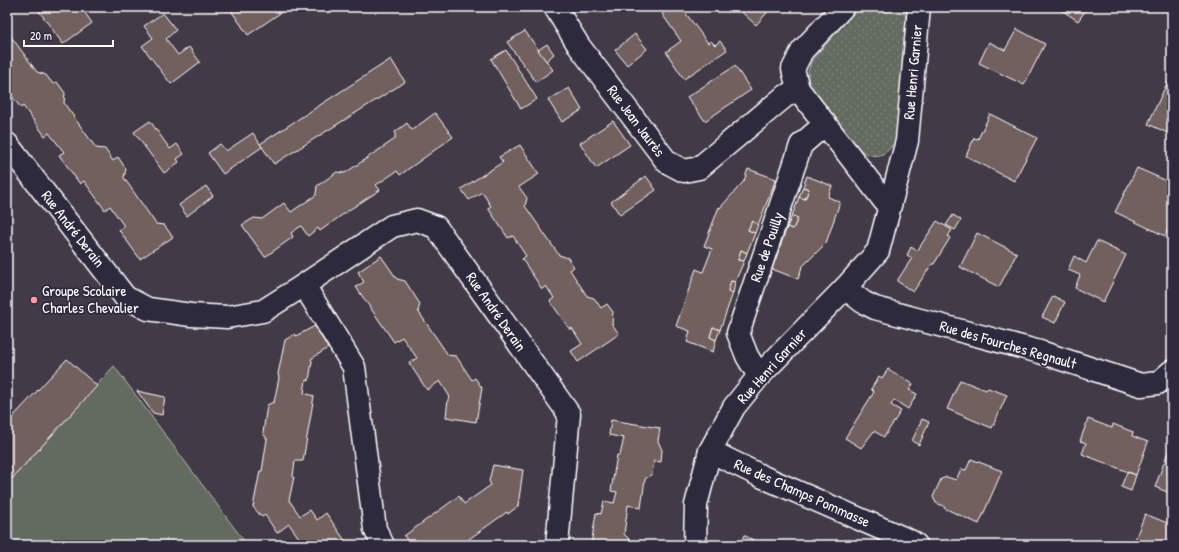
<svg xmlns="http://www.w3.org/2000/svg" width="1179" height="552" viewBox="0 0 1179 552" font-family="'Patrick Hand',sans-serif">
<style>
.grass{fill:url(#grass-dots);stroke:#b2b5af}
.park{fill:#646b5f;stroke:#b2b5af}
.building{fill:#72605f;stroke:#fff}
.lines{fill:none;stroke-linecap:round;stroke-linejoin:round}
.street-casing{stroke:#fff;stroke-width:25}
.street{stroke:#2f2a3d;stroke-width:22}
.poi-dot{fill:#ff9aa2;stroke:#2f2a3d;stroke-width:1.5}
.labels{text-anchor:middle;stroke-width:3.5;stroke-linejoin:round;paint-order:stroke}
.street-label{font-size:15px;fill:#fff;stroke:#2f2a3d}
.poi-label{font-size:15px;fill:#fff;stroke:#2f2a3d;text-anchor:start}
</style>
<defs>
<pattern id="grass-dots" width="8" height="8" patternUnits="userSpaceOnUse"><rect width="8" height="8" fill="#646b5f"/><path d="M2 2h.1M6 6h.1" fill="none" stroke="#7b8177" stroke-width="1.8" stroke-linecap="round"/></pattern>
</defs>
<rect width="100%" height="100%" fill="#433a47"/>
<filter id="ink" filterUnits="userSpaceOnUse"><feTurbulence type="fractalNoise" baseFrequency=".025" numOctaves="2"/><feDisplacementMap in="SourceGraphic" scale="8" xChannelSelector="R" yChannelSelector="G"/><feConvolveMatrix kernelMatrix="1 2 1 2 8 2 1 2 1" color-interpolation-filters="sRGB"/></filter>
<g filter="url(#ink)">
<path class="grass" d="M 859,7 L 903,7 L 906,18 L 897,138 C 893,145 890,150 883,154 C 862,163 845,133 834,119 C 825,109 813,98 809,84 C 807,75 808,68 812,60 Z"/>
<path class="park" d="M 114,366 L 247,545 L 7,545 L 7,484 Z"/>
<g class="building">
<path d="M 36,7 L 81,7 L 92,23 L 63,44 Z"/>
<path d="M 224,7 L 289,7 L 248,35 L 230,9 L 227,11 Z"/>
<path d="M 599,7 L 611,7 L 603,13 Z"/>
<path d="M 671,7 L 681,7 L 708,43 L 711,41 L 715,45 L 720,41 L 727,50 L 684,79 L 666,52 L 681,41 L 662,14 Z"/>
<path d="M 736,7 L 772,7 L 756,25 Z"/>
<path d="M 1057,7 L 1088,7 L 1078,21 Z"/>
<path d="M 163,13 L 176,30 L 166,39 L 178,55 L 189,47 L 200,62 L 171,84 L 142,46 L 153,38 L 144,26 Z"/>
<path d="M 1017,29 L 1045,44 L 1024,85 L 979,63 L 989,42 L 1005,50 Z"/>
<path d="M 7,31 L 37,72 L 46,75 L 53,84 L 57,82 L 65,93 L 64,103 L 96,148 L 105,149 L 113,161 L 118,157 L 126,169 L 124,178 L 156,224 L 164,225 L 173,237 L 140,259 L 119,230 L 124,226 L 110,206 L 105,210 L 84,181 L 80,184 L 59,155 L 64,152 L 49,133 L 45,136 L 23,106 L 21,108 L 7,90 Z"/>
<path d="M 525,31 L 553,70 L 536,82 L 507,42 Z"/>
<path d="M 635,34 L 647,49 L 627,65 L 615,50 Z"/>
<path d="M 547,44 L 554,54 L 546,61 L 538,50 Z"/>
<path d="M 506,50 L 537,99 L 521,109 L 491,59 Z"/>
<path d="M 391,59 L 405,82 L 274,164 L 260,144 Z"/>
<path d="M 735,66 L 751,90 L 705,121 L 687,97 Z"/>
<path d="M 1167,83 L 1172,85 L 1172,135 L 1148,124 Z"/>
<path d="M 569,88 L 582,110 L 562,122 L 548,100 Z"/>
<path d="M 435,113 L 453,137 L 400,175 L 397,171 L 376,185 L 380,190 L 349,210 L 320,231 L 318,228 L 308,236 L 301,226 L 291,233 L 293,237 L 265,257 L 242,225 L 254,218 L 262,219 L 284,203 L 291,212 L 316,195 L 317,186 L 337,172 L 345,173 L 395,139 L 395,132 L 407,123 L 412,130 Z"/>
<path d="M 990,114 L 1037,138 L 1014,181 L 966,156 L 974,138 L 978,139 Z"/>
<path d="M 150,121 L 170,149 L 177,144 L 184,154 L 177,159 L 179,162 L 164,173 L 134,132 Z"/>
<path d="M 613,121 L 630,145 L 596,168 L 580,143 Z"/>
<path d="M 253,133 L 262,147 L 223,174 L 208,153 L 220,144 L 226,151 Z"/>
<path d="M 520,145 L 539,174 L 519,187 L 527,198 L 525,206 L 559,255 L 568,258 L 574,267 L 570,270 L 587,296 L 594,298 L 601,308 L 607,304 L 613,312 L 612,324 L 619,334 L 578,362 L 571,351 L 582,344 L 572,328 L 570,330 L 550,301 L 554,298 L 546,286 L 542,289 L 522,259 L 526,256 L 513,236 L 508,238 L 488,208 L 491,206 L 482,192 L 469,200 L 461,189 L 503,162 L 499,157 Z"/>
<path d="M 1137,168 L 1167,181 L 1169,177 L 1172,179 L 1172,221 L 1165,236 L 1115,212 Z"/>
<path d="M 748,169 L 776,179 L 758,225 L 752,221 L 748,230 L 755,233 L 747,253 L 741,250 L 738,260 L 744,261 L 735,282 L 731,281 L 728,291 L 733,293 L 720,330 L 713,327 L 710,337 L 716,340 L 713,352 L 687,342 L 690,331 L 676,326 L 696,269 L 703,272 L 712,249 L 704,246 L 719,207 L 720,208 L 744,181 Z"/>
<path d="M 646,176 L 656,190 L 620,215 L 611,202 Z"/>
<path d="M 807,176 L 832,186 L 828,197 L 840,202 L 826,243 L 802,267 L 798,279 L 772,269 L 787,227 L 793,229 L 798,218 L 792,216 L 799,197 L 805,199 L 809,189 L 803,187 Z"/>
<path d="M 206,186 L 213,196 L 187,216 L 179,205 Z"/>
<path d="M 803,187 L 809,189 L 805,199 L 799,197 Z"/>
<path d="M 953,215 L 961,220 L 955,230 L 946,225 Z"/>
<path d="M 792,216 L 798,218 L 793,229 L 787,227 Z"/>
<path d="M 752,221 L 758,225 L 755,233 L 748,230 Z"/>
<path d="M 937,221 L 952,230 L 948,236 L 950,238 L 934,264 L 932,264 L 913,292 L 897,281 L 912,258 L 907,255 L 911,247 L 917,251 Z"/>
<path d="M 977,233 L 1017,253 L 999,287 L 960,267 Z"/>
<path d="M 1097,241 L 1126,255 L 1103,302 L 1075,288 L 1080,275 L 1068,270 L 1074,256 L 1086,263 Z"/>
<path d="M 741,250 L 747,253 L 744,261 L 738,260 Z"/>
<path d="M 381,256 L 397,279 L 405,281 L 420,304 L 418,311 L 448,355 L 456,356 L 472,380 L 475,378 L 482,388 L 476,422 L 446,417 L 448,399 L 450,397 L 440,381 L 427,390 L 409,363 L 417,358 L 402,337 L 394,342 L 356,287 L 364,282 L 358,272 Z"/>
<path d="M 731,281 L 735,282 L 733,293 L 728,291 Z"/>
<path d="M 1053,296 L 1065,302 L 1055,323 L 1042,317 Z"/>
<path d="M 315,326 L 328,348 L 311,359 L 312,361 L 309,381 L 306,380 L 304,393 L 314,396 L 303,461 L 295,461 L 293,476 L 294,477 L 289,500 L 300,516 L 310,510 L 317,520 L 326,513 L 348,545 L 304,545 L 289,524 L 277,533 L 265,515 L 262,517 L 253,507 L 260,471 L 262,471 L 267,439 L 263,433 L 267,405 L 274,402 L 279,378 L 278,374 L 285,340 L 295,334 L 296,336 Z"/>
<path d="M 713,327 L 720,330 L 716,340 L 710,337 Z"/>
<path d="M 67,359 L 97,386 L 7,484 L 7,423 Z"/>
<path d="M 888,369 L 913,384 L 909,390 L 917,394 L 908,409 L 894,400 L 891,405 L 901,411 L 884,437 L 874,431 L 861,448 L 845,438 L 874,392 L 871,389 L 879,376 L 882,378 Z"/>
<path d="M 960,380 L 986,390 L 988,388 L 1007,395 L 992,428 L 947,409 Z"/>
<path d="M 137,391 L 165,397 L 162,415 L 153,413 Z"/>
<path d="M 922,419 L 929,422 L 919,445 L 912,441 Z"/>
<path d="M 1088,419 L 1112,428 L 1113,424 L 1133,432 L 1132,436 L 1148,442 L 1136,475 L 1082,454 L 1086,443 L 1080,441 Z"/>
<path d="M 611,420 L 660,428 L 658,441 L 662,450 L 661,462 L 654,461 L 652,474 L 645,479 L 641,508 L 628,505 L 624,534 L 630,540 L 629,545 L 591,545 L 596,513 L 601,514 L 604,501 L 614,503 L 617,492 L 611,491 L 617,455 L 620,455 L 624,438 L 609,435 Z"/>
<path d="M 1172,441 L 1172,494 L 1155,487 Z"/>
<path d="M 971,459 L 1002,471 L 979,524 L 944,508 L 944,506 L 936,503 L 933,497 L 941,479 L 947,477 L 956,480 L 961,469 L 966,470 Z"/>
<path d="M 493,465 L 523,470 L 518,506 L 508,514 L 507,512 L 469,539 L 468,545 L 409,545 L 410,544 L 404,536 L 459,496 L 464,504 L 491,485 L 489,481 Z"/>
<path d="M 1127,472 L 1136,475 L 1131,491 L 1121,487 Z"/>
<path d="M 1145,514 L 1172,525 L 1172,545 L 1133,545 Z"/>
<path d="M 744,535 L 749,538 L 766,545 L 740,545 Z"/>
</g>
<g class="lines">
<defs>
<g id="street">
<path d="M 555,7 L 579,46 L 667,162 L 684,171 L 699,168 L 784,97 L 798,89"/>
<path d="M 843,7 L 802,51 L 793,69 L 798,89 L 889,207"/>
<path d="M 7,144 L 125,297 L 148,309 L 191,315 L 227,317 L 263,311 L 304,285 L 392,226 L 417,220 L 436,227 L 569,414 L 557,545"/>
<path d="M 304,285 L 354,367 L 375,529 L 383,545"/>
<path d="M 845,288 L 863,302 L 875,308 L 1040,352 L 1141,385 L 1158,383 L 1172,371"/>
<path d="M 759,376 L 747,356 L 738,333 L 801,145 L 825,124"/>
<path d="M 710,451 L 763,477 L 910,541 L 916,545"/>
<path d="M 695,545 L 696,505 L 710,451 L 734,407 L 759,376 L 845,288 L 878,251 L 907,141 L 919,7"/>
</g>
</defs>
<use href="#street" class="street-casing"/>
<use href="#street" class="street"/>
</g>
</g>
<circle class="poi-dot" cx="34" cy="300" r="4"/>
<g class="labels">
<g class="street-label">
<text transform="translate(913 72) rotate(-85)" y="5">Rue Henri Garnier</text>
<text transform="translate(636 121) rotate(53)" y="5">Rue Jean Jaurès</text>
<text transform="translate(73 229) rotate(52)" y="5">Rue André Derain</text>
<text transform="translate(767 247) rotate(-71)" y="5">Rue de Pouilly</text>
<text transform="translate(496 312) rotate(55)" y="5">Rue André Derain</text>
<text transform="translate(1008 345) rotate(16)" y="5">Rue des Fourches Regnault</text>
<text transform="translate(772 366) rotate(-48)" y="5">Rue Henri Garnier</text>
<text transform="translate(802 493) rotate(24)" y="5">Rue des Champs Pommasse</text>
</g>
<g class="poi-label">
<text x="42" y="296">Groupe Scolaire<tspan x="42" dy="17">Charles Chevalier</tspan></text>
</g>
</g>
<rect width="1179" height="552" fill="none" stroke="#2f2a3d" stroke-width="24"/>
<rect x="12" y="12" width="1155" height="528" fill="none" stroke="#fff" stroke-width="1.5" filter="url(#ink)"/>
<path d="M24 40v6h89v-6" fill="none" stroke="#ffffff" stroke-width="2"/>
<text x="30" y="40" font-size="12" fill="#ffffff" stroke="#2f2a3d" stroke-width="3" paint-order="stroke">20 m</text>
</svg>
